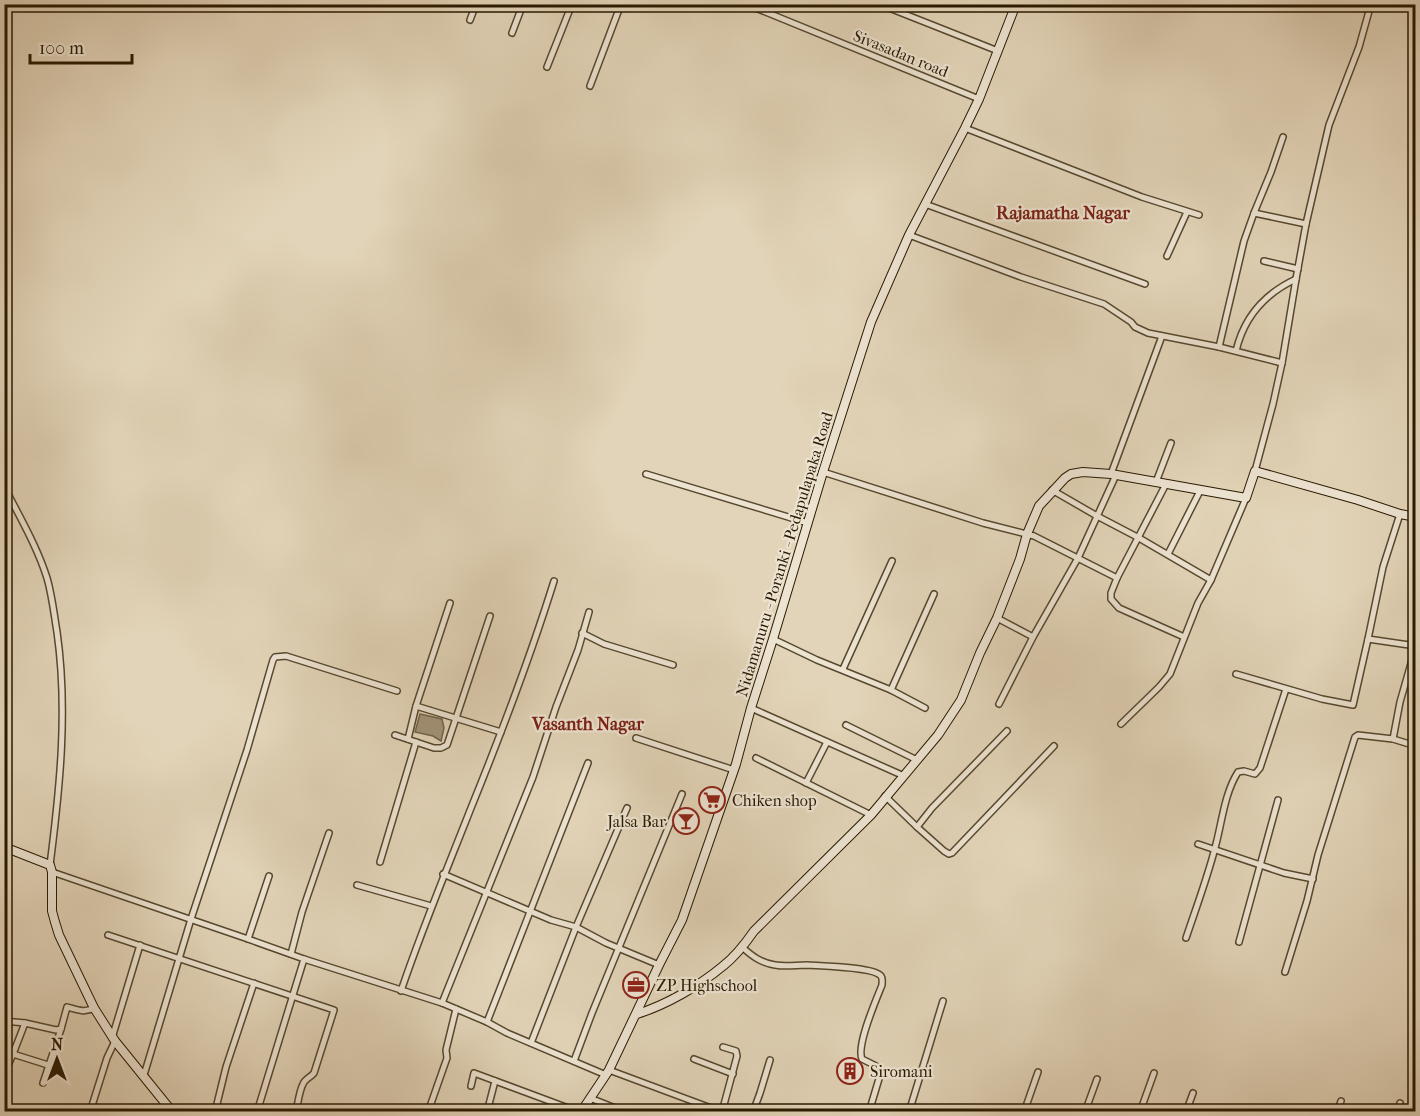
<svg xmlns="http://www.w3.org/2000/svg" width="1420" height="1116" viewBox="0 0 1420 1116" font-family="'IM FELL French Canon',serif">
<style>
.water{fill:#a3947a;stroke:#72634a;stroke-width:1.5}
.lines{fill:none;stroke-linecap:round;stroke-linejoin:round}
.street-casing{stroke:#57482f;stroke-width:8}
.secondary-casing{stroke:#291901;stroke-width:10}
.street{stroke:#ece3d1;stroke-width:5}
.secondary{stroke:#ece3d1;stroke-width:8}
.labels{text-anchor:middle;stroke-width:4.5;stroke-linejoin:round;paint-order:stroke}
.street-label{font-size:16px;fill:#291901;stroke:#ece3d1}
.poi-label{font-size:16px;fill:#291901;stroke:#ece3d1;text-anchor:start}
.neighbourhood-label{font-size:18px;font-weight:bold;fill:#7a1f14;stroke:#ece3d1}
</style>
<rect width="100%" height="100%" fill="#e2d4b8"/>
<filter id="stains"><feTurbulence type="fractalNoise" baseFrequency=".00333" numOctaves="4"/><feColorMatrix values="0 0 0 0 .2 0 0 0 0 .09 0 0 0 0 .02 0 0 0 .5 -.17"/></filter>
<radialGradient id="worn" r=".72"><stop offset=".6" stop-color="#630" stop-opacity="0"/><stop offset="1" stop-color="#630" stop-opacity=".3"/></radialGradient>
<path class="water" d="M 420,714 L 442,719 L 444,728 L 441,741 L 433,736 L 415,732 Z"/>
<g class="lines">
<defs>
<g id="street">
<path d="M 746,4 L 979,99"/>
<path d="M 879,4 L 998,51"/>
<path d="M 470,20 L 476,4"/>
<path d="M 512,33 L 523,4"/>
<path d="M 547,67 L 572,4"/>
<path d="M 590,86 L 621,4"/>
<path d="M 965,128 L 1142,197 L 1199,215"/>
<path d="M 925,204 L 1145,284"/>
<path d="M 1254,213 L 1306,224"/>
<path d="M 909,235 L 1021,277 L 1104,304 L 1131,322 L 1135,327 L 1148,333 L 1219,347 L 1282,363 L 1273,404 L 1255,471"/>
<path d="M 1167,256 L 1187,212"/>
<path d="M 1264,261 L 1298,269"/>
<path d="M 1219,347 L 1244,241 L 1254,213 L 1271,172 L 1283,137"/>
<path d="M 1236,351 C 1244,317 1264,294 1296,279"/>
<path d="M 1282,363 L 1296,279 L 1306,224 L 1329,125 L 1359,47 L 1371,4"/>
<path d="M 823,472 L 983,523 L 1034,536 L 1117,578"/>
<path d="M 646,474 L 808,523"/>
<path d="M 1111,474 L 1162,336"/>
<path d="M 1156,482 L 1171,443"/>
<path d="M 1166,484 L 1117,578 L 1111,593 L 1111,599 L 1119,608 L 1184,637"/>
<path d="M 4,486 C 19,516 37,546 47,578 C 52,595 54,614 57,632 C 68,709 60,787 50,865"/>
<path d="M 1052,490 L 1097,516 L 1139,538 L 1211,580"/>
<path d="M 1400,514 L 1383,567 L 1368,639 L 1416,646"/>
<path d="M 1168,554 L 1200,491"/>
<path d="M 997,618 L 1033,637"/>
<path d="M 582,633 L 604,644 L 673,665"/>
<path d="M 773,639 L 817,660 L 891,690 L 925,708"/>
<path d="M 843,669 L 892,561"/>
<path d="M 1236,674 L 1322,699 L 1353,705 L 1368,639"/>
<path d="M 891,690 L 934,594"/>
<path d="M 999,704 L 1033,637 L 1078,558 L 1116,475"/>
<path d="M 416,706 L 501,732"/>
<path d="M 751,708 L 904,776"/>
<path d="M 1121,724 L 1159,687 L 1170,674 L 1198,603 L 1211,580 L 1246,498"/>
<path d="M 846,725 L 917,760"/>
<path d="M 395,735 L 434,748 L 441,748 L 447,745 L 490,616"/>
<path d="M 636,738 L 734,770"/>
<path d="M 408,739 L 416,706 L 450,603"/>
<path d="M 1393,739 L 1400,702 L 1416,646"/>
<path d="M 756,758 L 871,815"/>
<path d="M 806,783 L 827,742"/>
<path d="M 885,796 L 917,827 L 932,808 L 1007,731"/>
<path d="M 917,827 L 944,851 L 949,854 L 952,853 L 1054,746"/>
<path d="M 1198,844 L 1284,873 L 1313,879"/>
<path d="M 380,862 L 416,742"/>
<path d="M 52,872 L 248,939 L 304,959 L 442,1003 L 487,1022 L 507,1033 L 606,1075"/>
<path d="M 443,874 L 551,920 L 576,927 L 606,943 L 659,965"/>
<path d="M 357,885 L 431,906"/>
<path d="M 108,935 L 334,1010 L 314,1073 C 311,1077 305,1079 303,1084 C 299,1092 298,1103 296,1112"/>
<path d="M 1186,938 C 1196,908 1207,879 1215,848 C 1222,823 1224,794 1238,772 L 1244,771 L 1255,774 L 1260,768 L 1286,689"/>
<path d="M 248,939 L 269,876"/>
<path d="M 1239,942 L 1278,800"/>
<path d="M 742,947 C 752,956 761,963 775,965 C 786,967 796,965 807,965 C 820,966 874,967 881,976 C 883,979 882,981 882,985 C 876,1000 856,1046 862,1059 L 876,1066 L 881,1072 L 869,1112"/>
<path d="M 291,954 L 302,912 L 329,833"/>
<path d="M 1285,972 L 1307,901 L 1318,855 L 1355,737 L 1358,735 L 1393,739 L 1416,746"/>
<path d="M 401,991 C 422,929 447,869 471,808 C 501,734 530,658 554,581"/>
<path d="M 442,1003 L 533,777 L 556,707 L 578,650 L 589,612"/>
<path d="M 4,1021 L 25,1023 L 56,1030 L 61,1029 L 67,1007 C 78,1010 84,1013 94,1008"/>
<path d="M 487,1022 L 588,763"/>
<path d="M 112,1038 L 140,945"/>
<path d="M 531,1043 L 576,927 L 627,808"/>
<path d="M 13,1054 L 25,1023"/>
<path d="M 694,1059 L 733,1074"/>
<path d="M 574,1061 L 592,1013 L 682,794"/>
<path d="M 609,1070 L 719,1111 L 728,1112"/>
<path d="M 4,1075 L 13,1054 L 48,1065"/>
<path d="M 144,1075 L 191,919 L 247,750 L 273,660 L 275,657 L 286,656 L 397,691"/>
<path d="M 43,1083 L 61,1029"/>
<path d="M 471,1086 L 474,1073 L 579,1112"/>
<path d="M 590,1098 L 625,1112"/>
<path d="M 170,1109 L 191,1112"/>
<path d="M 90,1112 L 107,1058 L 115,1041"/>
<path d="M 215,1112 L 226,1067 L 254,983"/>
<path d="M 257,1112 L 304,959"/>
<path d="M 428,1112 L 447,1058 L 446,1050 L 456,1009"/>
<path d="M 487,1112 L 495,1081"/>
<path d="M 722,1112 L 737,1056 L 736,1051 L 723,1047"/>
<path d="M 753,1112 L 760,1093 L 770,1060"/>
<path d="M 909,1112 L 943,1001"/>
<path d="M 1024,1112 L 1038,1072"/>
<path d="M 1085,1112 L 1097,1079"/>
<path d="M 1140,1112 L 1154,1073"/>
<path d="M 1186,1112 L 1193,1093"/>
<path d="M 1233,1112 L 1234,1108"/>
<path d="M 1337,1112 L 1341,1101"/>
<path d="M 1397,1112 L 1400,1103"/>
</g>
<g id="secondary">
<path d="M 4,847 L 50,865 L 52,872 L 52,911 L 55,922 L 59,935 L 94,1008 L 115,1041 L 170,1109 L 171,1112"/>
<path d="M 637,1014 C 666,1005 699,986 723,966 C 736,956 745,944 754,931 L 871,815 L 938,735 L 961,700 L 980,653 L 997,618 L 1020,559 L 1027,534 L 1039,506 L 1065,478 L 1071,474 L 1083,472 L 1111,474 L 1246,498 L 1255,471 L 1358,500 L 1400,514 L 1416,517"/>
<path d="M 581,1112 L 609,1070 L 659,965 L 682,920 L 736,764 L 751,708 L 773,639 L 823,472 L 871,322 L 909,235 L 965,128 L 979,99 L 1016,4"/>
</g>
</defs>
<use href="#street" class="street-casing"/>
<use href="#secondary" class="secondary-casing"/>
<use href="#street" class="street"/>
<use href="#secondary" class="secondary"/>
</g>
<defs>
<symbol id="supermarket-ring" viewBox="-11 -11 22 22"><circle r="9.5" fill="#ece3d1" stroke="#8f2418" stroke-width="1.5"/><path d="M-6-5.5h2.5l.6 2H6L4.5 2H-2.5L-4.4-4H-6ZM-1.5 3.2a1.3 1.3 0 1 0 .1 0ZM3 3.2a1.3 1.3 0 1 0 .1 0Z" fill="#8f2418"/></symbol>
<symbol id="bar-ring" viewBox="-11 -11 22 22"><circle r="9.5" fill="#ece3d1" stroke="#8f2418" stroke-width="1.5"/><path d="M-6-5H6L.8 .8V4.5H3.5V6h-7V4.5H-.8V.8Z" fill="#8f2418"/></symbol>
<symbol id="office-ring" viewBox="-11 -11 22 22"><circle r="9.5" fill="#ece3d1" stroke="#8f2418" stroke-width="1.5"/><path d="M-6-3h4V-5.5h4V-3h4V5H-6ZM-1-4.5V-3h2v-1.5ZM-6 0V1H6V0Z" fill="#8f2418"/></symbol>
<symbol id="building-ring" viewBox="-11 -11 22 22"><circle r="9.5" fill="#ece3d1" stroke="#8f2418" stroke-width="1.5"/><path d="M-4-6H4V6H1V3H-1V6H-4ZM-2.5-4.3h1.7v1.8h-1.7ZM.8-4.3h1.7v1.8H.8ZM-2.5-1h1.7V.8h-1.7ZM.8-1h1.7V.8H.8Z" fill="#8f2418"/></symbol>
</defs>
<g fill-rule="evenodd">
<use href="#supermarket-ring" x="697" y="785" width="30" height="30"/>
<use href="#bar-ring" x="671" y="806" width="30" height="30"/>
<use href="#office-ring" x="621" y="970" width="30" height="30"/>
<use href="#building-ring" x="835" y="1056" width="30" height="30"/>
</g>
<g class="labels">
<g class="street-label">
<text transform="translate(901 53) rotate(22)" y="6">Sivasadan road</text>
<text transform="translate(784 554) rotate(-73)" y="6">Nidamanuru - Poranki - Pedapulapaka Road</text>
</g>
<g class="poi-label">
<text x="732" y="806">Chiken shop</text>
<text x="666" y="827" text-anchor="end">Jalsa Bar</text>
<text x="656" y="991">ZP Highschool</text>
<text x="870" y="1077">Siromani</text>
</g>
<g class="neighbourhood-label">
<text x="1063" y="219">Rajamatha Nagar</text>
<text x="588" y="730">Vasanth Nagar</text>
</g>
</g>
<rect width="1420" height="1116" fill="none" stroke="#e2d4b8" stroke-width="24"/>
<rect x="6" y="6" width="1408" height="1104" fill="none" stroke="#291901" stroke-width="3"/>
<rect x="12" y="12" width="1396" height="1092" fill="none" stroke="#291901" stroke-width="1.5"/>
<g transform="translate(57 1059)" stroke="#ece3d1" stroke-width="4.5" paint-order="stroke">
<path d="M0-4.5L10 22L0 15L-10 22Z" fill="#291901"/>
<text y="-9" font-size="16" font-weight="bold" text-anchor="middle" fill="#291901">N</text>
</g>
<path d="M30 54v9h102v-9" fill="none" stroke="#291901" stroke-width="3"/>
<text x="39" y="54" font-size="18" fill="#291901" stroke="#ece3d1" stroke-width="4.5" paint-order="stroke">100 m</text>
<rect width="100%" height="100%" filter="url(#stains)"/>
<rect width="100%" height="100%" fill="url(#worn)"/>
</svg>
